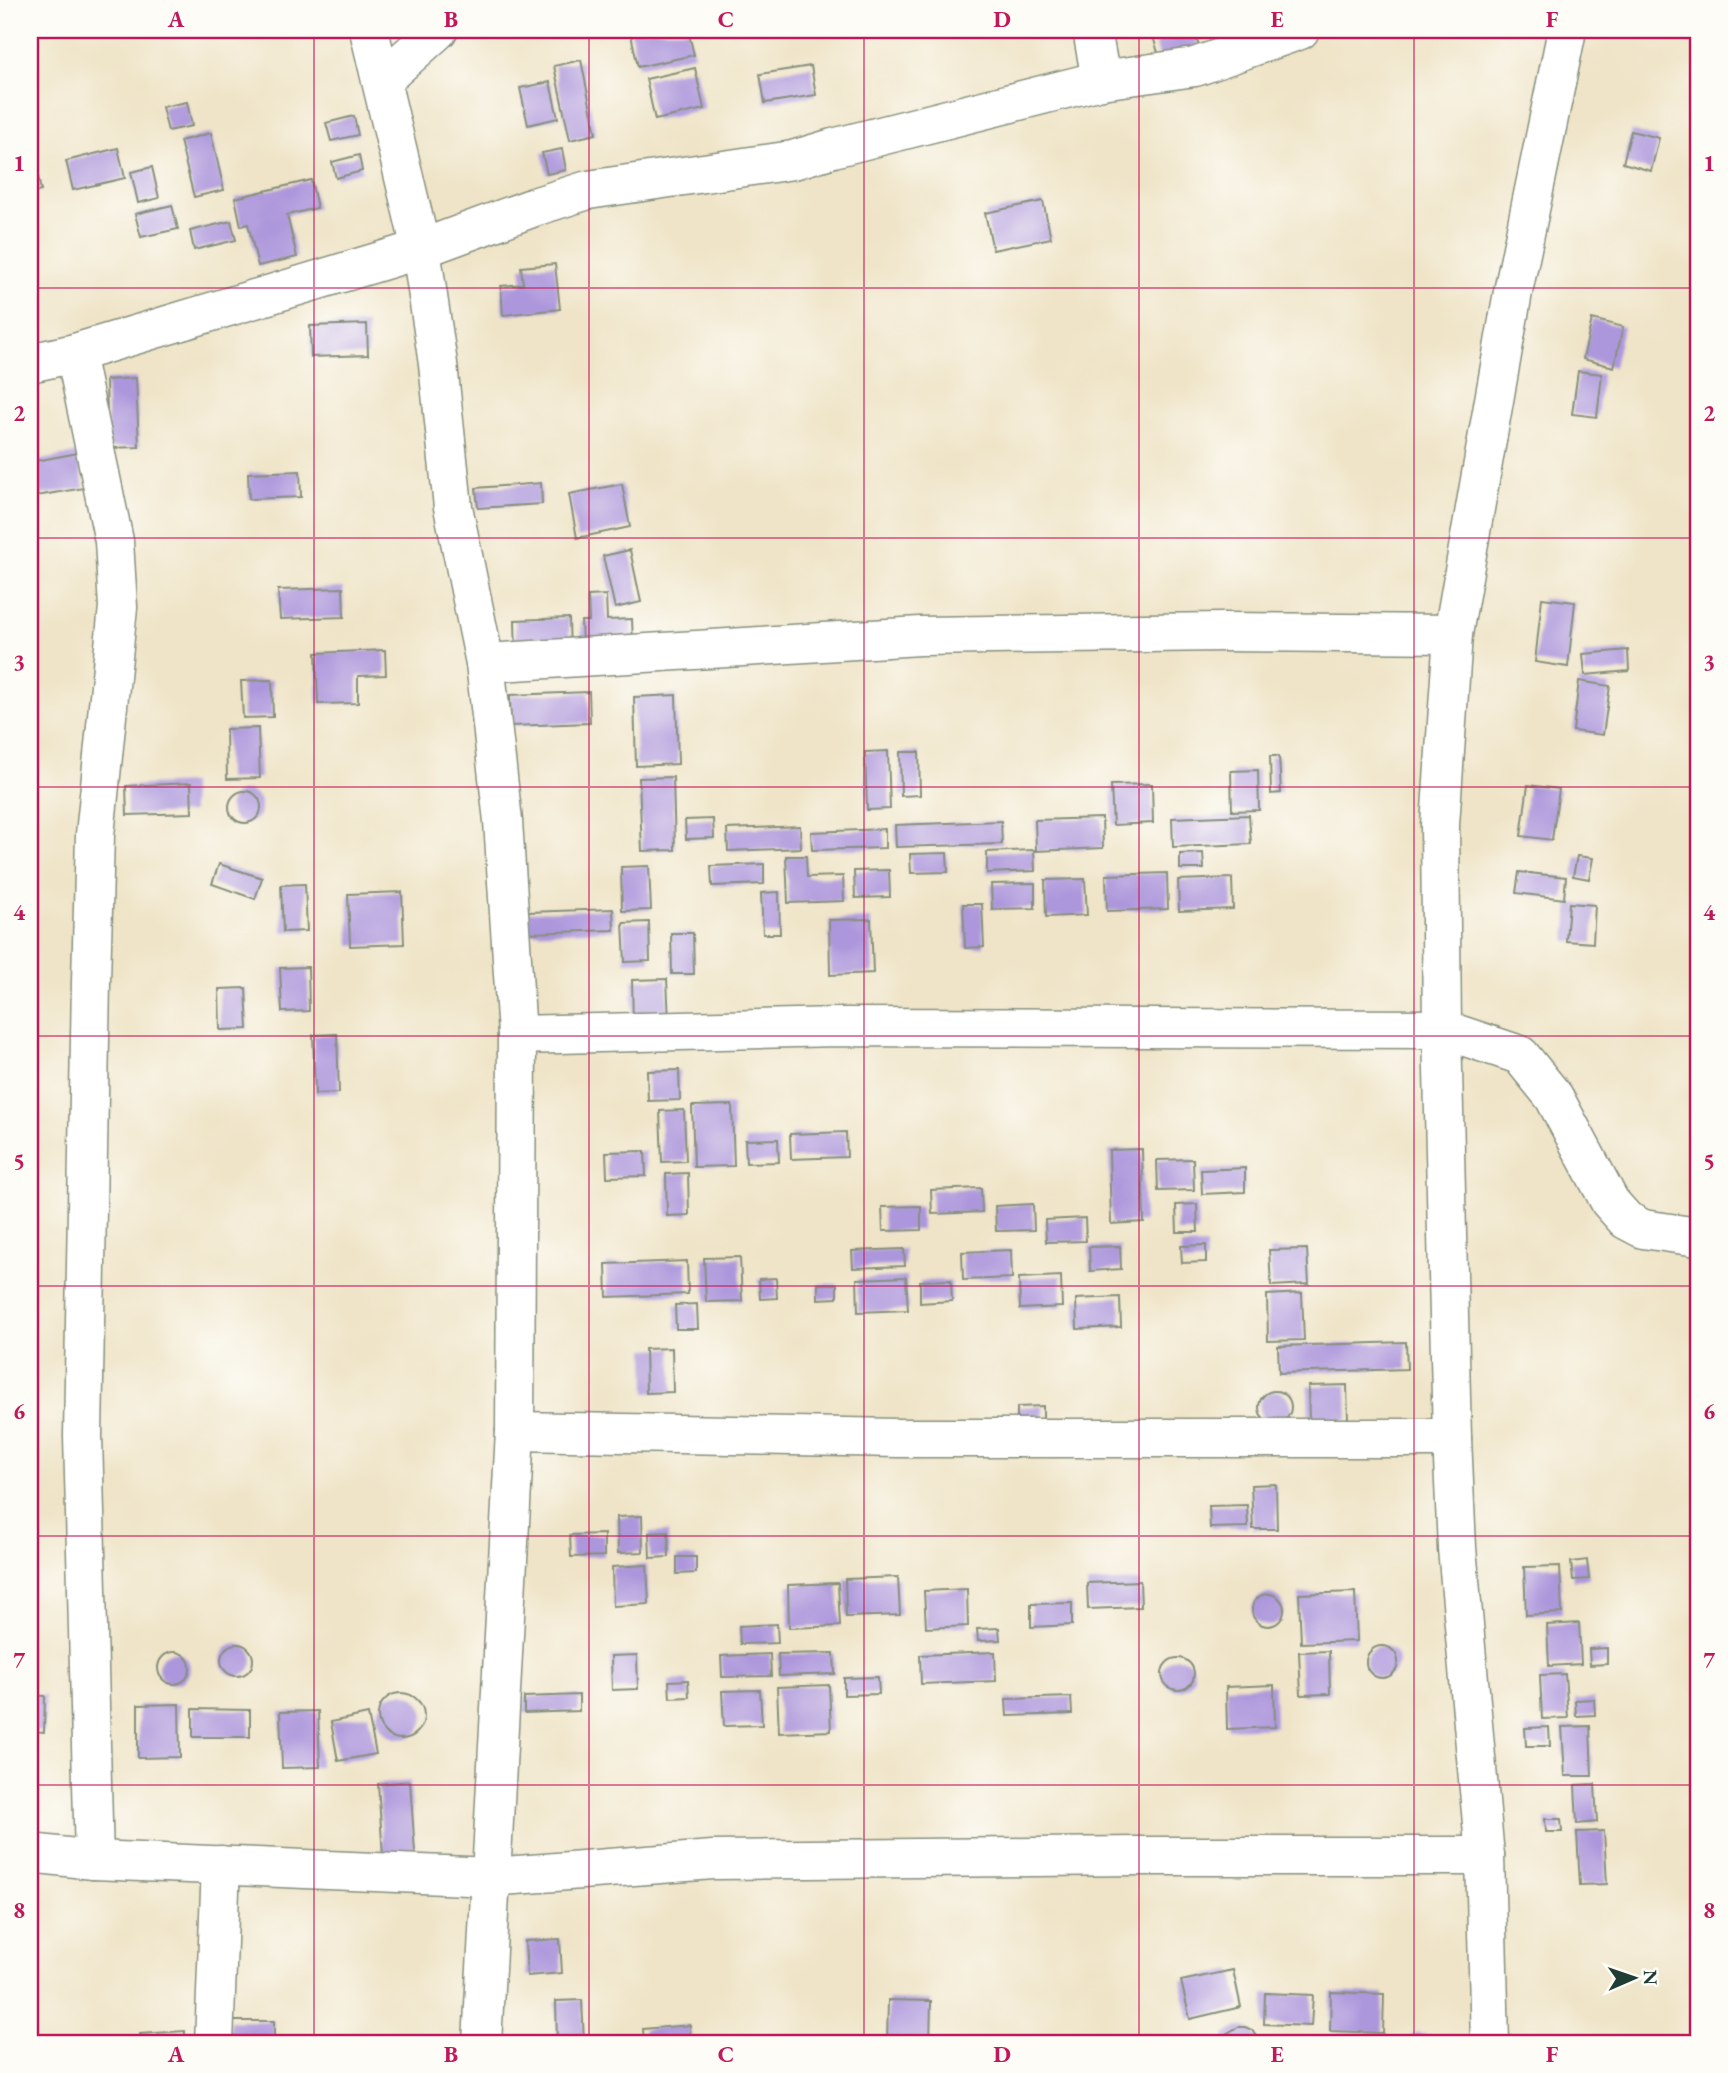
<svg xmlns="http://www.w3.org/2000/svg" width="1728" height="2073" viewBox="0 0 1728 2073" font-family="'EB Garamond',serif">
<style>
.building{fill:#ad97dc}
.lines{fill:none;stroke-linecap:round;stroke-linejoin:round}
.minor-casing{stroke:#87907e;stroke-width:41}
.minor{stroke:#fff;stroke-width:38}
.grid{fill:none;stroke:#c2185b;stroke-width:2;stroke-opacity:0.55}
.neatline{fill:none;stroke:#c2185b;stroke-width:2.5}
.grid-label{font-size:23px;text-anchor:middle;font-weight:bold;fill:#c2185b}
</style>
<rect width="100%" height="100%" fill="#fdfcf7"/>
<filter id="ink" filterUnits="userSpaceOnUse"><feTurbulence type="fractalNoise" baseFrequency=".0143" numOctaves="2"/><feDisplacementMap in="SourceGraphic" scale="14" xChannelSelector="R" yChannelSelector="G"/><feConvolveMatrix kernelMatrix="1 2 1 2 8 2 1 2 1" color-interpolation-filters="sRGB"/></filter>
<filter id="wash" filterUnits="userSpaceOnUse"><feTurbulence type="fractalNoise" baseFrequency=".00686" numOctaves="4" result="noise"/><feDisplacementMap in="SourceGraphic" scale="28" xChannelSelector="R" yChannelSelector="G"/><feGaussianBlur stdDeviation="1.57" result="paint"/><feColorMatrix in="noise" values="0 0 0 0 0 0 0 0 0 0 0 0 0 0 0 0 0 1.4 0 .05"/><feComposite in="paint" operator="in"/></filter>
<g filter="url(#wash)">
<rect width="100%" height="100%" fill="#efe4c7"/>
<g id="blocks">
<g class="building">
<path d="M 630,30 L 688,30 L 694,55 L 638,67 Z"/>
<path d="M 1151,30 L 1194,30 L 1199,47 L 1160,59 Z"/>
<path d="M 581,60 L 596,134 L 570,140 L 554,66 Z"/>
<path d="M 811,66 L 816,95 L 765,103 L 760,74 Z"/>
<path d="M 695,68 L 704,109 L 655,120 L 646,79 Z"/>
<path d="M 550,82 L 558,118 L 528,125 L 520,88 Z"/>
<path d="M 187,102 L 192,126 L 168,131 L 162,107 Z"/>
<path d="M 354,116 L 358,135 L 331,141 L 326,123 Z"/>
<path d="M 1631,131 L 1659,138 L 1651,171 L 1623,163 Z"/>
<path d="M 211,133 L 224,190 L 194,197 L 180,141 Z"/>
<path d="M 118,148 L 125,178 L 73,190 L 66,161 Z"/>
<path d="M 562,149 L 566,170 L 547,174 L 542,153 Z"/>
<path d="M 359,155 L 362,171 L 336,178 L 332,162 Z"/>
<path d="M 36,167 L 41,191 L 30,194 L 30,168 Z"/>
<path d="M 152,167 L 159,198 L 138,203 L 131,172 Z"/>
<path d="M 311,180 L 317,208 L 287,215 L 297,257 L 258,266 L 248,224 L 241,226 L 235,198 Z"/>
<path d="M 1043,201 L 1051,238 L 993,250 L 985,213 Z"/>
<path d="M 172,205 L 178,229 L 141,237 L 135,214 Z"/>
<path d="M 231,221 L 236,240 L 194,250 L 190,231 Z"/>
<path d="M 555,264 L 560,309 L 503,315 L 501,286 L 523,284 L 521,267 Z"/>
<path d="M 1592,319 L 1623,327 L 1614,367 L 1583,359 Z"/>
<path d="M 367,324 L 368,355 L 311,357 L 310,326 Z"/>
<path d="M 1578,371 L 1602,374 L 1597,417 L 1572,414 Z"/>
<path d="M 136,378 L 139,447 L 108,448 L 106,380 Z"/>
<path d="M 78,453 L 84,488 L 30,497 L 30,462 Z"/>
<path d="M 300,471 L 301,497 L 249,499 L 248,473 Z"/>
<path d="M 541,483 L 542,504 L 478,508 L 476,488 Z"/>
<path d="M 622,484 L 630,527 L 577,538 L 569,494 Z"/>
<path d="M 630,550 L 641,602 L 615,608 L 603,556 Z"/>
<path d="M 343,588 L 344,617 L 280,619 L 278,590 Z"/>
<path d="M 606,595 L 607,620 L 632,619 L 633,643 L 582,645 L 581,621 L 589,621 L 588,596 Z"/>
<path d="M 1542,598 L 1575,602 L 1568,667 L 1535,662 Z"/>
<path d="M 569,618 L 570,656 L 516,658 L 515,620 Z"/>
<path d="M 385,650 L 386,675 L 358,676 L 358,703 L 318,704 L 316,653 Z"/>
<path d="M 1628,650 L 1629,671 L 1585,675 L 1583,654 Z"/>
<path d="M 272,680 L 273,717 L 243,718 L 241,681 Z"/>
<path d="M 1579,681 L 1610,686 L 1603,735 L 1573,731 Z"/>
<path d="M 589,692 L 590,723 L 511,726 L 510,695 Z"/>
<path d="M 676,695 L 678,764 L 636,766 L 634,697 Z"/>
<path d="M 258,728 L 260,778 L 227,779 L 226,729 Z"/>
<path d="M 888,751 L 890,809 L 867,810 L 865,752 Z"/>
<path d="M 900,752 L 919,752 L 920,795 L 901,796 Z"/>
<path d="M 1270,756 L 1279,756 L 1281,793 L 1271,794 Z"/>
<path d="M 1258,770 L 1259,810 L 1232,811 L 1231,771 Z"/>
<path d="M 673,777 L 675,850 L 642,851 L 639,778 Z"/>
<path d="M 191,783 L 192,813 L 127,815 L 126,786 Z"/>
<path d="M 1152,784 L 1153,823 L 1113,825 L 1111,785 Z"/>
<path d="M 1528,785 L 1559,789 L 1552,840 L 1521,836 Z"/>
<circle cx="245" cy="807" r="16"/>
<path d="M 1249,815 L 1251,844 L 1173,847 L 1172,818 Z"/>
<path d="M 1102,818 L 1103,848 L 1036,851 L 1035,820 Z"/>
<path d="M 713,819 L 714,838 L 686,839 L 685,820 Z"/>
<path d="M 1001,821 L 1002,844 L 896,847 L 895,825 Z"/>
<path d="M 800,826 L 801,848 L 728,851 L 727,829 Z"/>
<path d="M 885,829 L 885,848 L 812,850 L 811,832 Z"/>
<path d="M 1034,850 L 1035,871 L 987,873 L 987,852 Z"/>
<path d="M 947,853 L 948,872 L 911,873 L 910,854 Z"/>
<path d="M 1203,853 L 1204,869 L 1180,869 L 1180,854 Z"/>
<path d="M 786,856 L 806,856 L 807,877 L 843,876 L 844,901 L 788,903 Z"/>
<path d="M 1577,856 L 1593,858 L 1589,879 L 1573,876 Z"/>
<path d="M 219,864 L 262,878 L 255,899 L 212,884 Z"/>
<path d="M 764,864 L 764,884 L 712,886 L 711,866 Z"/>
<path d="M 649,866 L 651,910 L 622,911 L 621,867 Z"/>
<path d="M 889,870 L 890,897 L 855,898 L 854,871 Z"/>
<path d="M 1519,872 L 1566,877 L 1564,899 L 1516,893 Z"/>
<path d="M 1167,873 L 1168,909 L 1107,911 L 1106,875 Z"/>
<path d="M 1232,878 L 1233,909 L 1179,911 L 1178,880 Z"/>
<path d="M 1085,879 L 1087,915 L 1046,917 L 1045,880 Z"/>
<path d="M 1035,883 L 1035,908 L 992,909 L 991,884 Z"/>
<path d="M 305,884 L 307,931 L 283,932 L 281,885 Z"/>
<path d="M 402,892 L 404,944 L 350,946 L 348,894 Z"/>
<path d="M 779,892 L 780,934 L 763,934 L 761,893 Z"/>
<path d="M 1569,903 L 1595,905 L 1593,943 L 1566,941 Z"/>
<path d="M 963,904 L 982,904 L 984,947 L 965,948 Z"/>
<path d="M 613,909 L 614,930 L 529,933 L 528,912 Z"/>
<path d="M 871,919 L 873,973 L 830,975 L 829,920 Z"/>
<path d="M 649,922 L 650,961 L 625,962 L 623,923 Z"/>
<path d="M 671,933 L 693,933 L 694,974 L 672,974 Z"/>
<path d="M 308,967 L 309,1011 L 282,1012 L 280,968 Z"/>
<path d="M 667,979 L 669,1021 L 633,1023 L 632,980 Z"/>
<path d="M 246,988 L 248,1029 L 220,1030 L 219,989 Z"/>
<path d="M 337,1034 L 339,1093 L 315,1094 L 313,1035 Z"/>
<path d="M 679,1070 L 680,1100 L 648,1101 L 647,1071 Z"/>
<path d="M 732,1105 L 734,1166 L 694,1167 L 692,1106 Z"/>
<path d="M 684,1110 L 686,1161 L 662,1162 L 660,1111 Z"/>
<path d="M 846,1132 L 847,1157 L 791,1159 L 790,1134 Z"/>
<path d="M 778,1139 L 779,1162 L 746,1163 L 745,1140 Z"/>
<path d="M 1142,1149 L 1144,1222 L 1111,1224 L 1109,1150 Z"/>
<path d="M 645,1151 L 646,1176 L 607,1177 L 606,1152 Z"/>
<path d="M 1193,1159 L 1194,1190 L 1158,1191 L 1157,1160 Z"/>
<path d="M 1245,1168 L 1245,1192 L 1202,1194 L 1201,1170 Z"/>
<path d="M 688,1173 L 689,1215 L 667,1216 L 666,1174 Z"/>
<path d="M 981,1188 L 982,1212 L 932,1214 L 931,1190 Z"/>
<path d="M 1033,1204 L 1034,1230 L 996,1231 L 995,1206 Z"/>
<path d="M 1197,1204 L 1198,1232 L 1177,1232 L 1176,1205 Z"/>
<path d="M 921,1206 L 921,1230 L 883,1231 L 882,1207 Z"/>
<path d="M 1085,1218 L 1086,1241 L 1046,1242 L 1045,1220 Z"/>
<path d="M 1206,1245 L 1206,1262 L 1182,1263 L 1181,1246 Z"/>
<path d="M 1120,1246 L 1121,1269 L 1090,1271 L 1089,1247 Z"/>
<path d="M 904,1249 L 905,1266 L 853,1268 L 852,1251 Z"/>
<path d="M 1307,1249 L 1309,1284 L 1271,1286 L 1269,1250 Z"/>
<path d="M 1011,1250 L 1012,1278 L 963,1280 L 962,1252 Z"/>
<path d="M 740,1257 L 742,1301 L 706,1302 L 704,1258 Z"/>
<path d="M 687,1261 L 688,1294 L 607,1297 L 606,1264 Z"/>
<path d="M 1061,1276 L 1062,1307 L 1020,1309 L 1019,1278 Z"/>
<path d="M 906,1277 L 908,1310 L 858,1312 L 857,1279 Z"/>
<path d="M 776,1278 L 777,1298 L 760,1299 L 759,1279 Z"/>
<path d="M 951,1280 L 952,1301 L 920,1303 L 920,1281 Z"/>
<path d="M 818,1284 L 837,1284 L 837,1298 L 818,1299 Z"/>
<path d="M 1302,1293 L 1304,1340 L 1268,1341 L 1267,1295 Z"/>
<path d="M 1120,1297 L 1121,1327 L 1077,1329 L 1076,1299 Z"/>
<path d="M 697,1304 L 698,1329 L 676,1329 L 675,1305 Z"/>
<path d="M 1406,1342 L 1407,1369 L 1279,1373 L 1278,1346 Z"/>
<path d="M 672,1348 L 673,1392 L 646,1393 L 645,1349 Z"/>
<path d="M 1347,1385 L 1348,1420 L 1309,1422 L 1308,1386 Z"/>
<circle cx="1275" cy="1407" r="16"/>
<path d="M 1043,1406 L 1043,1426 L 1017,1427 L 1017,1407 Z"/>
<path d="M 1276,1484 L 1277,1529 L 1253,1529 L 1251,1485 Z"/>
<path d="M 1247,1505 L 1248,1527 L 1210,1528 L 1209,1506 Z"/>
<path d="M 642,1516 L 643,1552 L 618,1553 L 617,1517 Z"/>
<path d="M 668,1532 L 669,1557 L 650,1558 L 649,1533 Z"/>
<path d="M 604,1534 L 604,1556 L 571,1557 L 570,1535 Z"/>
<path d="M 677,1557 L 696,1557 L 696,1573 L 677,1574 Z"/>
<path d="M 1587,1560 L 1589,1579 L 1573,1580 L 1571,1562 Z"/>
<path d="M 647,1565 L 649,1604 L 613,1606 L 612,1567 Z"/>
<path d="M 1560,1566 L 1562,1613 L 1526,1615 L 1524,1567 Z"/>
<path d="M 898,1577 L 900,1615 L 846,1617 L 845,1579 Z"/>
<path d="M 1140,1581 L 1141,1607 L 1088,1609 L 1087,1583 Z"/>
<path d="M 838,1583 L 840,1626 L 789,1628 L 788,1585 Z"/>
<path d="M 967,1589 L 968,1626 L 926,1628 L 924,1591 Z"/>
<path d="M 1355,1592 L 1357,1641 L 1301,1643 L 1299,1594 Z"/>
<circle cx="1268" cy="1610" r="16"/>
<path d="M 1072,1603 L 1072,1625 L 1031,1627 L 1031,1604 Z"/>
<path d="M 1579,1623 L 1581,1664 L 1549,1666 L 1547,1625 Z"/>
<path d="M 777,1624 L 778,1643 L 740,1644 L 739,1626 Z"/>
<path d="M 999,1628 L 1000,1640 L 978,1641 L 977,1629 Z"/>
<circle cx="237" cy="1660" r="16"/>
<circle cx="1382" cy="1662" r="16"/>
<path d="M 1607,1648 L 1607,1664 L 1590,1665 L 1589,1649 Z"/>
<path d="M 1329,1651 L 1330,1694 L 1301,1695 L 1299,1652 Z"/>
<circle cx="174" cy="1668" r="16"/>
<path d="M 995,1652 L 996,1681 L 921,1684 L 920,1655 Z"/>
<path d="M 834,1653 L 835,1674 L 779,1676 L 778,1654 Z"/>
<path d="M 770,1654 L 771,1676 L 722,1677 L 721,1656 Z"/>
<path d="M 637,1655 L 638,1689 L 612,1690 L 611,1656 Z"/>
<circle cx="1178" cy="1674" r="16"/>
<path d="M 1565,1674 L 1568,1718 L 1542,1719 L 1540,1675 Z"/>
<path d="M 878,1677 L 879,1694 L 844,1695 L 844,1678 Z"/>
<path d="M 688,1680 L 689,1697 L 670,1698 L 669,1681 Z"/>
<path d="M 829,1685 L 831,1731 L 779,1733 L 777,1687 Z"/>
<path d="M 1274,1685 L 1275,1727 L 1227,1729 L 1226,1687 Z"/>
<path d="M 760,1690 L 762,1725 L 724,1726 L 722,1691 Z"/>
<circle cx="401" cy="1716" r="23"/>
<path d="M 30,1695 L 45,1696 L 44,1732 L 30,1731 Z"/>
<path d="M 579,1695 L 579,1711 L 524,1713 L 524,1697 Z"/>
<path d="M 1071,1697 L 1072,1714 L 1007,1716 L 1006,1699 Z"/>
<path d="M 1594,1699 L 1595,1715 L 1576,1716 L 1575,1700 Z"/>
<path d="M 179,1704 L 180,1757 L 138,1758 L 138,1705 Z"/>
<path d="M 193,1709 L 250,1710 L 250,1737 L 193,1737 Z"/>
<path d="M 318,1711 L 320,1767 L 282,1768 L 280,1712 Z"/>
<path d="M 368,1714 L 376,1754 L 338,1761 L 331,1722 Z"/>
<path d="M 1590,1726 L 1592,1776 L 1565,1776 L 1562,1727 Z"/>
<path d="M 1549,1727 L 1550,1746 L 1526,1746 L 1525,1728 Z"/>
<path d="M 410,1781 L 416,1867 L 384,1870 L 378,1784 Z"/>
<path d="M 1595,1784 L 1597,1822 L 1577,1824 L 1575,1785 Z"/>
<path d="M 1545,1819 L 1561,1819 L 1562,1832 L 1546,1832 Z"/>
<path d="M 1604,1831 L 1607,1884 L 1580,1885 L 1577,1832 Z"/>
<path d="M 560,1939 L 562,1973 L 527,1976 L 525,1941 Z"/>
<path d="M 1233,1970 L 1241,2007 L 1190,2019 L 1181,1981 Z"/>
<path d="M 1331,1992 L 1384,1994 L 1383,2033 L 1330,2031 Z"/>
<path d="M 1265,1993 L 1313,1995 L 1311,2026 L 1264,2024 Z"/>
<path d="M 582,2000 L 584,2043 L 557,2043 L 556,2001 Z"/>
<path d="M 888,2000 L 931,2001 L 930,2043 L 887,2043 Z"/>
<rect x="230" y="2021" width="44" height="22"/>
<path d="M 690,2025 L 691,2043 L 644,2043 L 643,2029 Z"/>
<path d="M 1238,2027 L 1245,2027 L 1252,2030 L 1260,2043 L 1224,2043 L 1226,2034 Z"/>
<path d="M 185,2031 L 185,2043 L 140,2043 L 140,2034 Z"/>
<path d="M 1417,2033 L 1432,2036 L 1438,2043 L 1405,2043 L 1411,2036 Z"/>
</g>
</g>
</g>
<g filter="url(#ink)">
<use href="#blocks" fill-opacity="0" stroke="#87907e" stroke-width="2"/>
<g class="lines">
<defs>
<g id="minor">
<path d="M 369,30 L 421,249 L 438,364 L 453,507 L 485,663 L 503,821 L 517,1035 L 515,1431 L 482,2043"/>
<path d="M 1092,30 L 1101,80"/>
<path d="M 382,80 L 438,30"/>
<path d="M 75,353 L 114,541 L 118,607 L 95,835 L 91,981 L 83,1436 L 94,1860"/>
<path d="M 30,363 L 75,353 L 421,249 L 537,206 L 588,190 L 793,160 L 833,148 L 1101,80 L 1195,67 L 1300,30"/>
<path d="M 485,663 L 920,636 L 1224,632 L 1453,634"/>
<path d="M 517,1035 L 839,1027 L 1442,1029 L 1520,1055 L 1554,1097 L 1610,1202 L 1626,1220 L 1643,1229 L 1698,1237"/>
<path d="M 515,1431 L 898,1438 L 1452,1438"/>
<path d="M 30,1853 L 94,1860 L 491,1877 L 713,1860 L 1140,1856 L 1485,1856"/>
<path d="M 214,2043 L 221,1865"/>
<path d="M 1490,2043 L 1485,1856 L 1457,1548 L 1452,1438 L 1442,1029 L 1440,825 L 1453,634 L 1513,292 L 1567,30"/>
</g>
</defs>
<use href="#minor" class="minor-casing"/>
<use href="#minor" class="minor"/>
</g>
</g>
<path class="grid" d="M 314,30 L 314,2043M 589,30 L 589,2043M 864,30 L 864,2043M 1139,30 L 1139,2043M 1414,30 L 1414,2043M 30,288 L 1698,288M 30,538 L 1698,538M 30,787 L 1698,787M 30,1036 L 1698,1036M 30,1286 L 1698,1286M 30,1536 L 1698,1536M 30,1785 L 1698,1785"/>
<rect width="1728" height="2073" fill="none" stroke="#fdfcf7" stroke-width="77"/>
<g transform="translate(1634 1978) rotate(88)" stroke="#fdfcf7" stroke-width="5" paint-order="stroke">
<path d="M0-5L12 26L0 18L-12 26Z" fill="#1f3d34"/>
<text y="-10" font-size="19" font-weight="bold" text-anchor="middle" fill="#1f3d34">N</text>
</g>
<rect x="38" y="38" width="1652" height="1997" class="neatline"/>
<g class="grid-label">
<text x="176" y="27">A</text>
<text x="451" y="27">B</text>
<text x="726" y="27">C</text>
<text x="1002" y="27">D</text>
<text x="1277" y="27">E</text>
<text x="1552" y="27">F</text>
<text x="19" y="171">1</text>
<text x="1709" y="171">1</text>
<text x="19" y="421">2</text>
<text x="1709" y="421">2</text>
<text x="19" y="670">3</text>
<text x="1709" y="670">3</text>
<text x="19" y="920">4</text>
<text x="1709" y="920">4</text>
<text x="19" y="1169">5</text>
<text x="1709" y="1169">5</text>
<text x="19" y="1419">6</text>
<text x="1709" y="1419">6</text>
<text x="19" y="1668">7</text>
<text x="1709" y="1668">7</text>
<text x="19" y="1918">8</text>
<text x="1709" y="1918">8</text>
<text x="176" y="2062">A</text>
<text x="451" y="2062">B</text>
<text x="726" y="2062">C</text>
<text x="1002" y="2062">D</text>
<text x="1277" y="2062">E</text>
<text x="1552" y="2062">F</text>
</g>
</svg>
